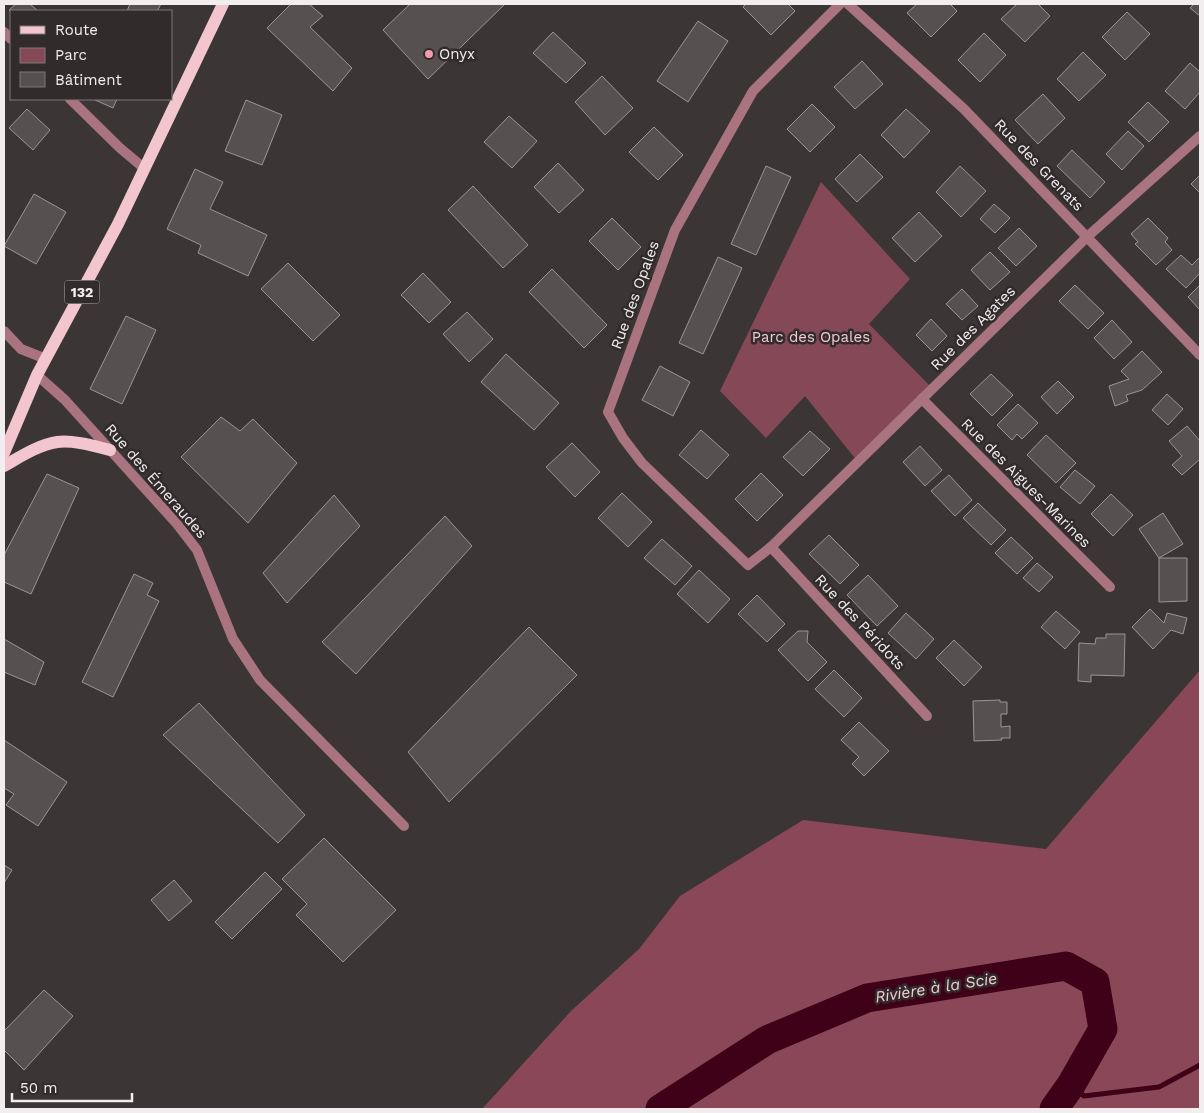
<svg xmlns="http://www.w3.org/2000/svg" width="1204" height="1113" viewBox="0 0 1204 1113" font-family="'Work Sans',sans-serif">
<style>
.green{fill:#844857}
.forest{fill:#8a4758}
.lines{fill:none;stroke-linecap:round;stroke-linejoin:round}
.stream{stroke:#3e0118;stroke-width:5}
.river{stroke:#3e0118;stroke-width:29}
.building{fill:#575051;stroke:#9c9596}
.street{stroke:#a97480;stroke-width:10}
.primary{stroke:#f3c6cf;stroke-width:12}
.poi-dot{fill:#f29aaf;stroke:#312b2c;stroke-width:2}
.labels{text-anchor:middle;stroke-width:5;stroke-linejoin:round;paint-order:stroke}
.shield{fill:#312b2c;stroke:#b8b4b4;stroke-width:1}
.shield-label{font-size:14px;font-weight:bold;fill:#f2eeef}
.poi-label{font-size:15px;fill:#f2eeef;stroke:#312b2c;text-anchor:start}
.street-label{font-size:15px;fill:#f2eeef;stroke:#312b2c}
.park-label{font-size:15px;fill:#f3c9d1;stroke:#312b2c}
.water-label{font-size:16px;font-style:italic;fill:#f7cdd5;stroke:#312b2c}
</style>
<rect width="100%" height="100%" fill="#3b3536"/>
<path class="green" d="M 821,182 L 910,279 L 869,324 L 933,389 L 858,462 L 805,396 L 766,438 L 720,391 Z"/>
<path class="forest" d="M 1200,670 L 1200,1109 L 482,1109 L 571,1011 L 639,949 L 680,896 L 803,820 L 1046,849 Z"/>
<g class="lines">
<path class="stream" d="M 1071,1085 L 1084,1096 L 1159,1087 L 1200,1065"/>
<path class="river" d="M 660,1109 L 767,1040 L 867,998 L 1066,966 L 1095,982 L 1103,1029 L 1071,1085 L 1054,1109"/>
</g>
<g class="building">
<path d="M 16,4 L 30,4 L 38,11 L 11,12 L 9,10 Z"/>
<path d="M 130,4 L 161,4 L 157,11 L 127,11 Z"/>
<path d="M 291,4 L 309,4 L 323,16 L 310,27 L 352,68 L 333,91 L 267,28 Z"/>
<path d="M 410,4 L 505,4 L 428,79 L 383,30 Z"/>
<path d="M 746,4 L 788,4 L 795,11 L 771,35 L 743,7 Z"/>
<path d="M 917,4 L 950,4 L 957,11 L 931,37 L 907,13 Z"/>
<path d="M 1017,4 L 1038,4 L 1050,16 L 1025,42 L 1001,19 Z"/>
<path d="M 1194,4 L 1200,4 L 1200,16 L 1190,8 Z"/>
<path d="M 1127,12 L 1150,34 L 1125,60 L 1102,37 Z"/>
<path d="M 698,21 L 728,41 L 688,102 L 657,81 Z"/>
<path d="M 553,32 L 586,63 L 566,83 L 533,53 Z"/>
<path d="M 984,33 L 1006,55 L 980,82 L 958,60 Z"/>
<path d="M 1083,52 L 1106,75 L 1079,101 L 1057,79 Z"/>
<path d="M 862,61 L 883,84 L 855,109 L 834,87 Z"/>
<path d="M 1190,63 L 1200,72 L 1200,92 L 1185,109 L 1165,91 Z"/>
<path d="M 602,76 L 633,108 L 605,135 L 575,102 Z"/>
<path d="M 1043,94 L 1065,118 L 1038,144 L 1015,120 Z"/>
<path d="M 93,99 L 117,99 L 113,108 Z"/>
<path d="M 246,100 L 282,115 L 262,165 L 225,151 Z"/>
<path d="M 1148,102 L 1169,122 L 1149,142 L 1128,122 Z"/>
<path d="M 812,104 L 835,127 L 810,152 L 787,129 Z"/>
<path d="M 27,109 L 50,130 L 33,150 L 9,128 Z"/>
<path d="M 906,109 L 930,131 L 904,158 L 881,135 Z"/>
<path d="M 509,116 L 537,141 L 512,168 L 484,142 Z"/>
<path d="M 654,127 L 683,155 L 658,180 L 629,152 Z"/>
<path d="M 1128,131 L 1144,146 L 1122,170 L 1106,154 Z"/>
<path d="M 1072,150 L 1105,182 L 1090,198 L 1057,166 Z"/>
<path d="M 860,154 L 883,177 L 857,202 L 835,179 Z"/>
<path d="M 558,163 L 584,190 L 559,213 L 534,187 Z"/>
<path d="M 766,166 L 791,177 L 756,255 L 731,244 Z"/>
<path d="M 960,166 L 986,191 L 961,217 L 936,192 Z"/>
<path d="M 195,169 L 223,182 L 210,209 L 267,235 L 248,276 L 198,253 L 201,245 L 167,229 Z"/>
<path d="M 1200,175 L 1200,193 L 1191,184 Z"/>
<path d="M 473,186 L 528,245 L 503,268 L 448,210 Z"/>
<path d="M 34,194 L 66,212 L 36,264 L 4,246 Z"/>
<path d="M 994,204 L 1010,218 L 995,233 L 980,219 Z"/>
<path d="M 919,212 L 942,236 L 915,262 L 892,238 Z"/>
<path d="M 612,218 L 641,247 L 618,270 L 589,241 Z"/>
<path d="M 1148,218 L 1168,238 L 1165,242 L 1172,250 L 1156,265 L 1135,244 L 1138,242 L 1131,234 Z"/>
<path d="M 1019,228 L 1037,246 L 1016,266 L 998,248 Z"/>
<path d="M 990,252 L 1010,272 L 990,290 L 971,270 Z"/>
<path d="M 1181,255 L 1192,265 L 1199,258 L 1200,259 L 1200,273 L 1186,288 L 1166,269 Z"/>
<path d="M 718,257 L 742,268 L 703,354 L 679,343 Z"/>
<path d="M 288,263 L 340,315 L 313,341 L 261,289 Z"/>
<path d="M 552,269 L 607,325 L 584,348 L 529,292 Z"/>
<path d="M 423,273 L 451,302 L 429,323 L 401,295 Z"/>
<path d="M 1075,285 L 1104,313 L 1088,329 L 1059,301 Z"/>
<path d="M 1200,285 L 1200,310 L 1188,297 Z"/>
<path d="M 962,289 L 978,306 L 962,320 L 946,304 Z"/>
<path d="M 467,312 L 493,339 L 469,362 L 443,334 Z"/>
<path d="M 126,316 L 156,330 L 122,404 L 90,389 Z"/>
<path d="M 931,319 L 947,336 L 932,351 L 916,335 Z"/>
<path d="M 1112,320 L 1132,342 L 1114,359 L 1094,338 Z"/>
<path d="M 1142,351 L 1162,372 L 1142,390 L 1126,395 L 1128,401 L 1115,406 L 1109,386 L 1129,379 L 1121,371 Z"/>
<path d="M 506,354 L 559,403 L 534,430 L 481,382 Z"/>
<path d="M 660,366 L 690,382 L 673,416 L 642,400 Z"/>
<path d="M 991,374 L 1013,395 L 992,416 L 970,394 Z"/>
<path d="M 1058,381 L 1074,397 L 1057,414 L 1041,397 Z"/>
<path d="M 1167,394 L 1183,409 L 1168,425 L 1152,410 Z"/>
<path d="M 1018,404 L 1038,423 L 1022,439 L 1017,434 L 1012,440 L 997,425 Z"/>
<path d="M 221,417 L 240,431 L 253,419 L 297,463 L 248,523 L 181,457 Z"/>
<path d="M 1187,426 L 1200,441 L 1200,459 L 1182,475 L 1172,465 L 1182,456 L 1169,441 Z"/>
<path d="M 701,430 L 729,455 L 707,479 L 679,455 Z"/>
<path d="M 810,431 L 830,449 L 803,476 L 783,457 Z"/>
<path d="M 1046,435 L 1076,463 L 1056,483 L 1027,455 Z"/>
<path d="M 572,443 L 600,472 L 575,497 L 546,467 Z"/>
<path d="M 920,446 L 942,470 L 925,486 L 903,462 Z"/>
<path d="M 1075,470 L 1095,486 L 1080,504 L 1060,487 Z"/>
<path d="M 761,473 L 783,495 L 757,521 L 735,499 Z"/>
<path d="M 47,474 L 79,488 L 31,594 L 4,582 L 4,555 Z"/>
<path d="M 949,475 L 972,500 L 955,516 L 931,491 Z"/>
<path d="M 622,493 L 652,522 L 628,547 L 598,518 Z"/>
<path d="M 1111,494 L 1133,515 L 1113,536 L 1091,514 Z"/>
<path d="M 334,495 L 360,526 L 287,603 L 263,573 Z"/>
<path d="M 978,503 L 1006,530 L 991,545 L 963,518 Z"/>
<path d="M 1163,513 L 1183,544 L 1159,558 L 1139,529 Z"/>
<path d="M 445,516 L 472,546 L 356,674 L 322,642 Z"/>
<path d="M 829,535 L 859,565 L 840,584 L 809,554 Z"/>
<path d="M 1011,537 L 1033,558 L 1017,574 L 995,553 Z"/>
<path d="M 662,539 L 692,566 L 675,585 L 644,558 Z"/>
<path d="M 1159,558 L 1187,558 L 1187,601 L 1159,602 Z"/>
<path d="M 1037,563 L 1053,577 L 1039,592 L 1023,578 Z"/>
<path d="M 699,570 L 730,599 L 708,623 L 677,594 Z"/>
<path d="M 134,574 L 153,583 L 147,595 L 159,601 L 113,697 L 82,682 Z"/>
<path d="M 868,575 L 898,606 L 877,626 L 847,595 Z"/>
<path d="M 757,595 L 785,624 L 767,642 L 738,614 Z"/>
<path d="M 1150,609 L 1164,623 L 1167,613 L 1187,618 L 1183,634 L 1171,630 L 1153,649 L 1132,627 Z"/>
<path d="M 1056,611 L 1080,632 L 1065,649 L 1041,627 Z"/>
<path d="M 906,613 L 934,639 L 916,659 L 888,633 Z"/>
<path d="M 529,627 L 577,675 L 449,802 L 408,752 Z"/>
<path d="M 798,631 L 808,631 L 807,642 L 827,662 L 808,681 L 778,650 Z"/>
<path d="M 1106,634 L 1125,634 L 1124,676 L 1091,675 L 1091,682 L 1078,681 L 1079,643 L 1095,644 L 1096,638 L 1106,638 Z"/>
<path d="M 4,639 L 44,662 L 35,685 L 4,672 Z"/>
<path d="M 954,640 L 982,667 L 964,686 L 936,658 Z"/>
<path d="M 834,670 L 862,698 L 844,717 L 815,689 Z"/>
<path d="M 1000,700 L 1000,702 L 1007,702 L 1007,714 L 1001,714 L 1001,727 L 1010,726 L 1010,738 L 1001,738 L 1002,740 L 974,741 L 973,701 Z"/>
<path d="M 199,703 L 305,815 L 278,843 L 163,735 Z"/>
<path d="M 859,722 L 889,751 L 864,776 L 852,764 L 859,757 L 841,740 Z"/>
<path d="M 4,740 L 67,782 L 38,826 L 6,805 L 14,794 L 4,788 Z"/>
<path d="M 324,838 L 396,910 L 343,962 L 296,915 L 307,904 L 282,879 Z"/>
<path d="M 4,865 L 12,870 L 4,883 Z"/>
<path d="M 265,872 L 282,889 L 232,939 L 215,922 Z"/>
<path d="M 174,880 L 192,901 L 169,921 L 151,900 Z"/>
<path d="M 44,990 L 73,1016 L 24,1070 L 4,1050 L 4,1031 Z"/>
</g>
<g class="lines">
<g class="street">
<path d="M 840,4 L 753,91 L 675,230 L 608,412 L 623,438 L 642,463 L 748,565 L 771,547 L 1087,237 L 1200,136"/>
<path d="M 848,4 L 964,109 L 1200,355"/>
<path d="M 4,32 L 11,39"/>
<path d="M 70,99 L 120,148 L 145,169"/>
<path d="M 4,331 L 21,349 L 46,359"/>
<path d="M 37,375 L 65,400 L 177,524 L 197,550 L 233,639 L 260,680 L 404,826"/>
<path d="M 922,399 L 1110,587"/>
<path d="M 771,547 L 927,716"/>
</g>
<g class="primary">
<path d="M 4,453 L 37,375 L 118,224 L 223,4"/>
<path d="M 4,466 C 20,457 38,445 57,442 C 74,440 94,446 110,450"/>
</g>
</g>
<circle class="poi-dot" cx="429" cy="54" r="5"/>
<g class="labels">
<rect class="shield" x="64.5" y="280.5" width="35" height="23" rx="4"/>
<g class="shield-label">
<text x="82" y="297">132</text>
</g>
<g class="poi-label">
<text x="439" y="59">Onyx</text>
</g>
<g class="street-label">
<text transform="translate(1039 165) rotate(46)" y="5">Rue des Grenats</text>
<text transform="translate(635 295) rotate(-70)" y="5">Rue des Opales</text>
<text transform="translate(973 328) rotate(-45)" y="5">Rue des Agates</text>
<text transform="translate(156 481) rotate(49)" y="5">Rue des Émeraudes</text>
<text transform="translate(1026 483) rotate(45)" y="5">Rue des Aigues-Marines</text>
<text transform="translate(860 622) rotate(47)" y="5">Rue des Péridots</text>
</g>
<g class="park-label">
<text x="811" y="342">Parc des Opales</text>
</g>
<g class="water-label">
<text transform="translate(936 987) rotate(-9)" y="6">Rivière à la Scie</text>
</g>
</g>
<rect width="1204" height="1113" fill="none" stroke="#f2eeef" stroke-width="10"/>
<rect x="10" y="10" width="162" height="90" fill="#312b2c" stroke="#7e797a"/>
<rect x="20" y="26" width="25" height="8" fill="#f3c6cf" stroke="#7e797a"/>
<text x="55" y="35" font-size="15" fill="#f2eeef">Route</text>
<rect x="20" y="48" width="25" height="15" fill="#844857" stroke="#7e797a"/>
<text x="55" y="60" font-size="15" fill="#f2eeef">Parc</text>
<rect x="20" y="72" width="25" height="15" fill="#575051" stroke="#7e797a"/>
<text x="55" y="85" font-size="15" fill="#f2eeef">Bâtiment</text>
<path d="M12 1093v8h120v-8" fill="none" stroke="#f2eeef" stroke-width="2.5"/>
<text x="20" y="1093" font-size="15" fill="#f2eeef" stroke="#312b2c" stroke-width="4" paint-order="stroke">50 m</text>
</svg>
